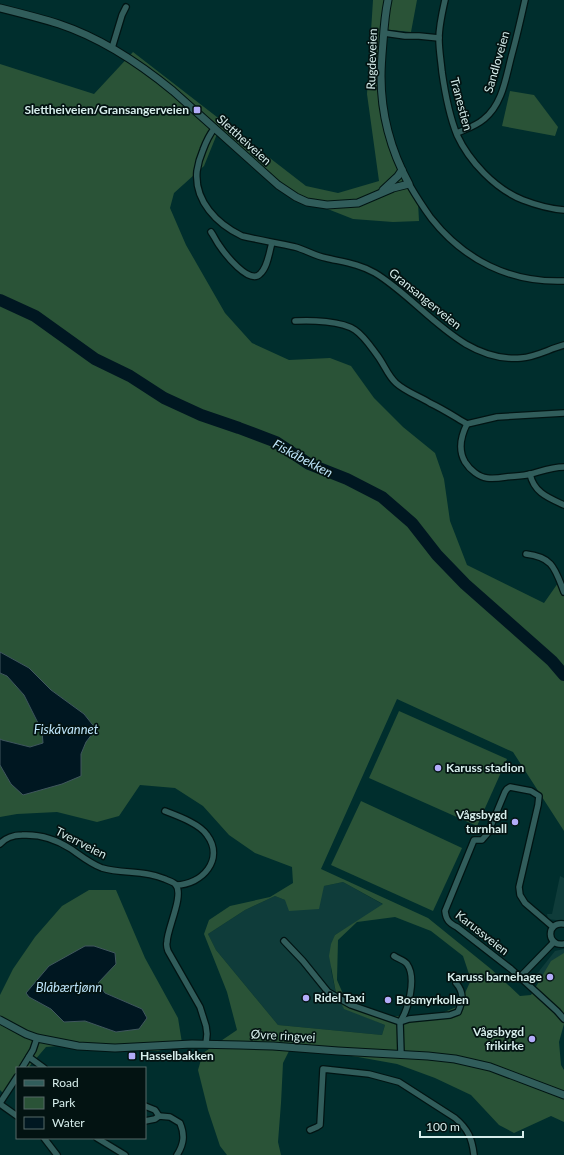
<svg xmlns="http://www.w3.org/2000/svg" width="564" height="1155" viewBox="0 0 564 1155" font-family="Lato,sans-serif">
<style>
.built{fill:#0f3c3a}
.green{fill:#2a5337;fill-rule:evenodd}
.water{fill:#001721;stroke:#40575e}
.lines{fill:none;stroke-linecap:round;stroke-linejoin:round}
.river{stroke:#001721;stroke-width:12}
.minor-casing{stroke:#001413;stroke-width:8}
.tertiary-casing{stroke:#001413;stroke-width:9}
.minor{stroke:#315d5b;stroke-width:5.5}
.tertiary{stroke:#315d5b;stroke-width:7}
.poi-dot{fill:#b3acf9;stroke:#031312;stroke-width:1.5}
.labels{text-anchor:middle;stroke-width:3.5;stroke-linejoin:round;paint-order:stroke}
.street-label{font-size:12px;fill:#d6edeb;stroke:#031312}
.poi-label{font-size:12px;font-weight:bold;fill:#d6edeb;stroke:#031312;text-anchor:end}
.water-label{font-size:13px;font-style:italic;fill:#bee5fa;stroke:#031312}
</style>
<rect width="100%" height="100%" fill="#002e2d"/>
<g class="built">
<path d="M 560,876 L 564,878 L 564,921 L 548,919 L 547,914 L 552,914 Z"/>
<path d="M 343,882 L 384,905 L 335,935 L 331,970 L 336,993 L 344,1008 L 385,1025 L 382,1035 L 278,1025 L 216,950 L 208,934 L 245,910 L 275,896 L 285,900 L 324,886 Z"/>
<path d="M 564,949 L 564,1005 L 536,980 L 536,975 L 555,951 Z"/>
</g>
<g class="green">
<path d="M 373,0 L 417,0 L 411,32 L 391,30 L 383,50 L 384,129 L 418,202 L 419,221 L 393,222 L 353,219 L 315,204 L 280,184 L 217,134 L 204,166 L 174,193 L 170,208 L 186,245 L 225,313 L 252,343 L 289,360 L 330,358 L 351,366 L 374,398 L 403,427 L 435,453 L 444,479 L 450,521 L 467,565 L 544,603 L 558,583 L 564,591 L 564,831 L 513,752 L 397,699 L 321,869 L 428,918 L 491,969 L 520,996 L 531,995 L 551,961 L 564,953 L 564,1024 L 559,1042 L 561,1065 L 564,1070 L 564,1122 L 551,1116 L 514,1133 L 499,1125 L 471,1095 L 435,1078 L 397,1064 L 358,1057 L 291,1047 L 283,1063 L 281,1103 L 278,1142 L 281,1155 L 227,1155 L 220,1146 L 208,1110 L 198,1070 L 203,1053 L 237,1030 L 227,992 L 204,934 L 209,920 L 230,906 L 270,897 L 293,883 L 292,867 L 255,853 L 229,835 L 203,806 L 175,788 L 140,785 L 119,816 L 97,822 L 57,812 L 17,814 L 0,817 L 0,765 L 11,784 L 81,776 L 81,754 L 86,742 L 96,729 L 84,714 L 51,690 L 29,668 L 0,652 L 0,64 L 94,94 L 133,52 L 306,186 L 338,193 L 379,181 L 367,94 ZM 343,882 L 383,904 L 335,935 L 331,944 L 329,956 L 336,993 L 344,1009 L 385,1025 L 382,1035 L 278,1025 L 216,950 L 208,934 L 245,910 L 275,896 L 285,900 L 289,911 L 319,909 L 324,886 ZM 395,917 L 431,931 L 463,956 L 471,980 L 459,1006 L 432,1017 L 389,1016 L 347,1003 L 337,980 L 338,940 L 357,922 Z"/>
<path d="M 510,91 L 534,95 L 558,127 L 555,136 L 502,126 Z"/>
<path d="M 0,673 L 7,676 L 24,695 L 42,732 L 43,743 L 30,747 L 2,740 L 0,739 Z"/>
<path d="M 399,711 L 507,759 L 477,826 L 369,778 Z"/>
<path d="M 361,801 L 462,848 L 433,911 L 331,865 Z"/>
<path d="M 89,890 L 116,890 L 145,958 L 178,1018 L 182,1043 L 158,1051 L 120,1049 L 81,1044 L 46,1047 L 28,1068 L 17,1068 L 17,1080 L 3,1093 L 0,1090 L 0,995 L 13,969 L 35,937 L 62,906 ZM 116,963 L 98,983 L 105,993 L 142,1009 L 116,1032 L 85,1021 L 64,1022 L 51,1009 L 29,997 Z"/>
</g>
<g class="water">
<path d="M 0,652 L 29,668 L 51,690 L 84,714 L 96,729 L 86,742 L 81,754 L 81,776 L 62,784 L 23,795 L 11,784 L 0,765 L 0,739 L 2,740 L 30,747 L 43,743 L 42,731 L 24,695 L 7,676 L 0,673 Z"/>
<path d="M 85,946 L 94,946 L 115,953 L 116,964 L 98,983 L 105,993 L 142,1009 L 147,1018 L 139,1029 L 116,1032 L 85,1021 L 64,1022 L 51,1009 L 29,997 L 26,993 L 49,966 Z"/>
</g>
<g class="lines">
<path class="river" d="M 0,300 L 35,316 L 95,359 L 130,376 L 164,398 L 201,415 L 239,428 L 276,442 L 309,464 L 347,479 L 382,497 L 412,523 L 437,555 L 465,584 L 552,661 L 564,675"/>
<defs>
<g id="minor">
<path d="M 445,0 C 442,13 439,26 439,39 C 439,50 441,61 442,72 C 445,93 449,115 457,135 C 469,161 495,189 523,200 C 536,205 550,209 564,210"/>
<path d="M 384,33 L 405,36 L 419,36 L 439,38"/>
<path d="M 112,48 L 122,15 L 126,7"/>
<path d="M 214,129 C 209,135 206,142 203,150 C 200,157 198,164 197,171 C 194,201 217,224 242,236 C 259,240 277,243 295,247 C 306,250 315,256 326,258 C 343,262 360,264 375,273 C 422,301 460,363 521,358 C 536,357 549,349 564,345"/>
<path d="M 457,133 C 466,129 476,126 484,119 C 503,104 506,76 512,54 C 517,36 521,18 525,0"/>
<path d="M 409,184 C 416,196 423,207 431,218 C 464,260 510,283 564,281"/>
<path d="M 211,232 C 214,236 216,241 219,245 C 225,254 249,285 260,274 C 268,267 269,252 272,243"/>
<path d="M 295,321 C 311,320 342,321 355,330 C 364,336 371,347 377,355 C 384,364 388,376 396,383 C 406,392 419,396 430,403 C 443,409 455,417 467,424 L 497,417 L 564,413"/>
<path d="M 467,424 C 461,436 458,450 465,462 C 470,470 479,477 487,478 C 493,479 500,478 506,477 C 514,476 523,476 531,474 C 542,471 552,467 564,467"/>
<path d="M 530,474 C 534,493 549,498 564,505"/>
<path d="M 526,554 C 553,557 555,569 564,592"/>
<path d="M 165,811 C 178,816 200,824 207,835 C 225,859 202,885 176,885"/>
<path d="M 0,844 C 5,838 14,835 22,835 C 40,834 56,839 71,849 C 81,856 91,864 102,868 C 123,874 144,870 165,879 C 169,881 174,882 176,885 C 184,896 167,929 167,942 C 166,945 167,948 168,951 L 200,1007 L 206,1026 L 207,1034 L 206,1044"/>
<path d="M 564,924 C 546,921 546,947 564,944"/>
<path d="M 553,927 L 525,903 L 520,895 L 519,887 L 538,805 L 539,796 L 531,791 L 510,787 L 507,789 L 505,792 L 488,833 L 482,840 L 474,840 L 445,911 C 446,920 449,923 457,927 L 511,969 L 557,1011 L 564,1019"/>
<path d="M 284,941 L 303,961 L 328,992 L 351,1005 L 400,1022 L 401,1054"/>
<path d="M 394,956 C 398,959 404,960 407,964 C 417,978 408,1010 400,1022"/>
<path d="M 520,977 L 554,942"/>
<path d="M 400,1022 L 409,1019 L 450,1015 L 458,1012 C 463,1001 464,992 456,983"/>
<path d="M 29,1057 L 44,1068"/>
<path d="M 22,1068 L 33,1050 L 37,1038"/>
<path d="M 0,1103 L 17,1077"/>
<path d="M 0,1104 L 17,1116"/>
<path d="M 145,1106 L 155,1110 L 159,1116"/>
<path d="M 145,1121 L 155,1119 L 159,1116 L 170,1117 L 180,1123 C 185,1135 184,1144 177,1155"/>
<path d="M 310,1130 L 317,1127 L 320,1125 L 323,1069 L 369,1074 L 399,1082 L 455,1118 C 468,1129 472,1138 474,1155"/>
<path d="M 44,1138 L 57,1155"/>
<path d="M 97,1138 L 125,1155"/>
</g>
<g id="tertiary">
<path d="M 0,8 C 20,13 40,18 59,24 C 101,38 139,63 173,91 L 278,185 L 296,197 L 307,202 L 327,205 L 358,203 L 393,188 L 409,184 C 391,151 381,114 381,76 C 381,65 382,54 383,42 C 384,28 385,14 388,0"/>
<path d="M 383,190 L 398,176 L 402,170"/>
<path d="M 0,1020 L 26,1034 L 37,1038 L 78,1046 L 115,1048 L 192,1044 L 240,1045 L 273,1046 L 338,1051 L 428,1056 L 455,1059 L 490,1067 L 564,1095"/>
</g>
</defs>
<use href="#minor" class="minor-casing"/>
<use href="#tertiary" class="tertiary-casing"/>
<use href="#minor" class="minor"/>
<use href="#tertiary" class="tertiary"/>
</g>
<g class="poi-dot">
<rect x="193" y="106" width="8" height="8" rx="2"/>
<circle cx="438" cy="768" r="4"/>
<circle cx="515" cy="822" r="4"/>
<circle cx="550" cy="977" r="4"/>
<circle cx="306" cy="998" r="4"/>
<circle cx="388" cy="1000" r="4"/>
<circle cx="532" cy="1039" r="4"/>
<rect x="128" y="1052" width="8" height="8" rx="2"/>
</g>
<g class="labels">
<g class="street-label">
<text transform="translate(372 59) rotate(-88)" y="4">Rugdeveien</text>
<text transform="translate(497 62) rotate(-74)" y="4">Sandloveien</text>
<text transform="translate(461 104) rotate(75)" y="4">Tranestien</text>
<text transform="translate(244 140) rotate(42)" y="4">Slettheiveien</text>
<text transform="translate(425 299) rotate(39)" y="4">Gransangerveien</text>
<text transform="translate(81 843) rotate(27)" y="4">Tverrveien</text>
<text transform="translate(482 933) rotate(38)" y="4">Karussveien</text>
<text transform="translate(283 1036) rotate(3)" y="4">Øvre ringvei</text>
</g>
<g class="poi-label">
<text x="189" y="114">Slettheiveien/Gransangerveien</text>
<text x="446" y="772" text-anchor="start">Karuss stadion</text>
<text x="507" y="819">Vågsbygd<tspan x="507" dy="14">turnhall</tspan></text>
<text x="542" y="981">Karuss barnehage</text>
<text x="314" y="1002" text-anchor="start">Ridel Taxi</text>
<text x="396" y="1004" text-anchor="start">Bosmyrkollen</text>
<text x="524" y="1036">Vågsbygd<tspan x="524" dy="14">frikirke</tspan></text>
<text x="140" y="1060" text-anchor="start">Hasselbakken</text>
</g>
<g class="water-label">
<text transform="translate(303 458) rotate(28)" y="5">Fiskåbekken</text>
<text x="66" y="734">Fiskåvannet</text>
<text x="69" y="992">Blåbærtjønn</text>
</g>
</g>
<rect x="16" y="1067" width="130" height="72" fill="#031312" stroke="#576a69"/>
<rect x="24" y="1080" width="20" height="6" fill="#315d5b" stroke="#576a69"/>
<text x="52" y="1087" font-size="12" fill="#d6edeb">Road</text>
<rect x="24" y="1097" width="20" height="12" fill="#2a5337" stroke="#576a69"/>
<text x="52" y="1107" font-size="12" fill="#d6edeb">Park</text>
<rect x="24" y="1117" width="20" height="12" fill="#001721" stroke="#576a69"/>
<text x="52" y="1127" font-size="12" fill="#d6edeb">Water</text>
<path d="M420 1131v6h103v-6" fill="none" stroke="#d6edeb" stroke-width="2"/>
<text x="426" y="1131" font-size="12" fill="#d6edeb" stroke="#031312" stroke-width="3" paint-order="stroke">100 m</text>
</svg>
